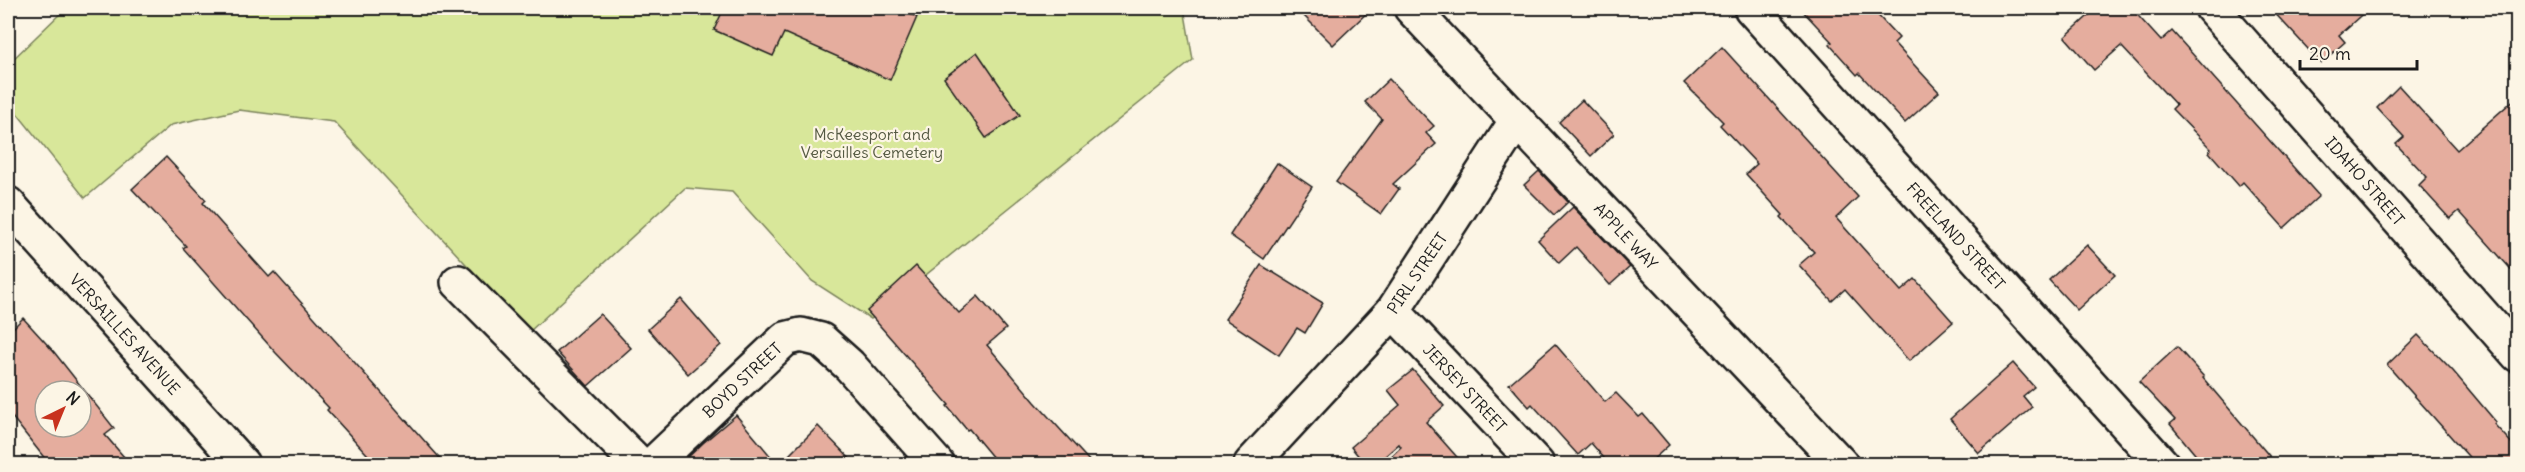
<svg xmlns="http://www.w3.org/2000/svg" width="2525" height="472" viewBox="0 0 2525 472" font-family="Delius,sans-serif">
<style>
.green{fill:#d8e79a;stroke:#7a825b;stroke-width:1.5}
.building{fill:#e5ad9e;stroke:#1c1c1c;stroke-width:1.5;fill-rule:evenodd}
.lines{fill:none;stroke-linecap:round;stroke-linejoin:round}
.minor-casing{stroke:#1c1c1c;stroke-width:38}
.minor{stroke:#fcf5e5;stroke-width:33}
.labels{text-anchor:middle;stroke-width:4.5;stroke-linejoin:round;paint-order:stroke}
.park-label{font-size:16px;fill:#545942;stroke:#fcf5e5}
.street-label{font-size:16px;fill:#1c1c1c;stroke:#fcf5e5}
</style>
<rect width="100%" height="100%" fill="#fcf5e5"/>
<filter id="ink" filterUnits="userSpaceOnUse"><feTurbulence type="fractalNoise" baseFrequency=".0167" numOctaves="2"/><feDisplacementMap in="SourceGraphic" scale="12" xChannelSelector="R" yChannelSelector="G"/><feConvolveMatrix kernelMatrix="1 2 1 2 8 2 1 2 1" color-interpolation-filters="sRGB"/></filter>
<g filter="url(#ink)">
<path class="green" d="M 66,8 L 1184,8 L 1193,60 L 871,319 L 812,281 L 732,192 L 685,188 L 529,332 L 334,122 L 239,110 L 171,125 L 85,198 L 8,102 L 8,64 Z"/>
<g class="building">
<path d="M 724,8 L 895,8 L 917,17 L 890,80 L 784,33 L 773,56 L 714,30 Z"/>
<path d="M 1296,8 L 1372,8 L 1333,45 Z"/>
<path d="M 1800,8 L 1871,8 L 1899,38 L 1894,43 L 1939,92 L 1905,123 L 1859,73 L 1857,75 L 1830,45 L 1832,42 Z"/>
<path d="M 2097,8 L 2131,8 L 2161,41 L 2172,31 L 2319,196 L 2284,228 L 2243,182 L 2239,186 L 2209,152 L 2211,149 L 2172,109 L 2176,105 L 2121,46 L 2094,70 L 2065,37 Z"/>
<path d="M 2270,8 L 2369,8 L 2339,35 L 2345,42 L 2321,63 Z"/>
<path d="M 1722,47 L 1858,197 L 1836,218 L 1901,291 L 1915,279 L 1953,322 L 1909,361 L 1845,289 L 1832,301 L 1799,265 L 1814,252 L 1781,217 L 1783,215 L 1746,174 L 1757,164 L 1720,125 L 1723,122 L 1684,83 Z"/>
<path d="M 977,52 L 1020,115 L 986,138 L 944,78 Z"/>
<path d="M 1389,79 L 1434,126 L 1426,133 L 1436,144 L 1393,184 L 1399,189 L 1381,214 L 1336,182 L 1382,119 L 1365,102 Z"/>
<path d="M 2399,86 L 2457,150 L 2517,97 L 2517,276 L 2459,211 L 2450,219 L 2419,185 L 2427,177 L 2396,144 L 2404,137 L 2377,108 Z"/>
<path d="M 1582,100 L 1614,134 L 1591,156 L 1559,122 Z"/>
<path d="M 166,157 L 206,200 L 203,203 L 269,277 L 274,272 L 446,465 L 377,465 L 327,410 L 329,408 L 276,353 L 183,248 L 186,246 L 132,189 Z"/>
<path d="M 1277,163 L 1312,187 L 1264,259 L 1230,235 Z"/>
<path d="M 1539,171 L 1568,202 L 1554,215 L 1524,185 Z"/>
<path d="M 1573,207 L 1630,267 L 1610,285 L 1576,247 L 1559,263 L 1538,240 Z"/>
<path d="M 2087,245 L 2115,275 L 2077,310 L 2049,280 Z"/>
<path d="M 1261,265 L 1323,303 L 1305,333 L 1297,328 L 1279,355 L 1225,319 Z"/>
<path d="M 916,266 L 959,313 L 978,296 L 1006,329 L 987,345 L 1035,402 L 1093,465 L 999,465 L 969,429 L 967,430 L 947,406 L 949,405 L 867,311 Z"/>
<path d="M 681,299 L 721,345 L 688,374 L 648,329 Z"/>
<path d="M 600,314 L 631,348 L 588,386 L 557,352 Z"/>
<path d="M 23,318 L 54,352 L 114,428 L 105,435 L 131,465 L 50,465 L 8,412 L 8,333 ZM 45,391 L 81,391 L 81,427 L 45,427 Z"/>
<path d="M 2418,335 L 2453,371 L 2496,422 L 2494,424 L 2517,449 L 2517,465 L 2476,465 L 2387,365 Z"/>
<path d="M 1555,344 L 1605,402 L 1616,393 L 1639,417 L 1643,414 L 1669,445 L 1647,465 L 1610,465 L 1591,443 L 1578,455 L 1532,404 L 1529,407 L 1509,384 Z"/>
<path d="M 2177,347 L 2204,377 L 2203,378 L 2277,465 L 2204,465 L 2170,424 L 2175,420 L 2139,382 Z"/>
<path d="M 2013,363 L 2034,387 L 2023,396 L 2032,407 L 1979,453 L 1950,419 Z"/>
<path d="M 1413,370 L 1444,406 L 1426,422 L 1464,465 L 1382,465 L 1401,447 L 1399,444 L 1375,465 L 1366,465 L 1351,447 L 1400,405 L 1388,390 Z"/>
<path d="M 736,415 L 778,465 L 680,465 L 703,443 Z"/>
<path d="M 818,426 L 856,465 L 779,465 Z"/>
</g>
<g class="lines">
<defs>
<g id="minor">
<path d="M 1411,8 L 1841,464"/>
<path d="M 1751,8 L 2162,464"/>
<path d="M 2212,8 L 2518,355"/>
<path d="M 8,204 L 242,464"/>
<path d="M 458,282 L 639,464"/>
<path d="M 1393,311 L 1537,464"/>
<path d="M 653,464 L 785,339 L 801,335 L 821,340 L 849,365 L 937,464"/>
<path d="M 1251,464 L 1393,311 L 1517,120"/>
</g>
</defs>
<use href="#minor" class="minor-casing"/>
<use href="#minor" class="minor"/>
</g>
</g>
<g class="labels">
<g class="park-label">
<text x="872" y="140">McKeesport and<tspan x="872" dy="18">Versailles Cemetery</tspan></text>
</g>
<g class="street-label">
<text transform="translate(2365 181) rotate(49)" y="6">IDAHO STREET</text>
<text transform="translate(1626 236) rotate(47)" y="6">APPLE WAY</text>
<text transform="translate(1956 236) rotate(48)" y="6">FREELAND STREET</text>
<text transform="translate(1417 273) rotate(-56)" y="6">PIRL STREET</text>
<text transform="translate(125 334) rotate(48)" y="6">VERSAILLES AVENUE</text>
<text transform="translate(742 380) rotate(-43)" y="6">BOYD STREET</text>
<text transform="translate(1465 388) rotate(47)" y="6">JERSEY STREET</text>
</g>
</g>
<rect width="2525" height="472" fill="none" stroke="#fcf5e5" stroke-width="30"/>
<rect x="15" y="15" width="2495" height="442" fill="none" stroke="#1c1c1c" stroke-width="2" filter="url(#ink)"/>
<g transform="translate(63 409) rotate(43)"><circle r="28" fill="#fcf5e5" stroke="#a29e95" stroke-width="1.5"/>
<path d="M0-4.5L10 22L0 15L-10 22Z" fill="#c8321e"/>
<text y="-9" font-size="16" font-weight="bold" text-anchor="middle" fill="#1c1c1c">N</text>
</g>
<path d="M2300 60v9h117v-9" fill="none" stroke="#1c1c1c" stroke-width="3"/>
<text x="2309" y="60" font-size="18" fill="#1c1c1c" stroke="#fcf5e5" stroke-width="4.5" paint-order="stroke">20 m</text>
</svg>
